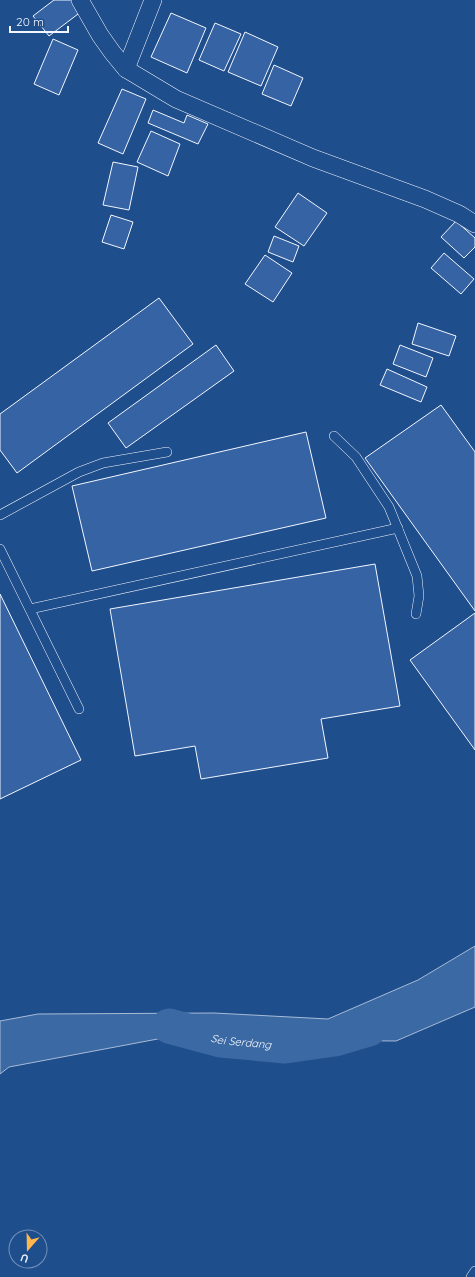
<svg xmlns="http://www.w3.org/2000/svg" width="475" height="1277" viewBox="0 0 475 1277" font-family="Quicksand,sans-serif">
<style>
.water{fill:#3b69a3;stroke:#a8bbd7}
.lines{fill:none;stroke-linecap:round;stroke-linejoin:round}
.river{stroke:#3b69a3;stroke-width:35}
.building{fill:#3563a3;stroke:#f2f6ff}
.service-casing{stroke:#f2f6ff;stroke-width:10}
.minor-casing{stroke:#f2f6ff;stroke-width:18}
.service{stroke:#1f4e8c;stroke-width:9}
.minor{stroke:#1f4e8c;stroke-width:17}
.labels{text-anchor:middle;stroke-width:3;stroke-linejoin:round;paint-order:stroke}
.water-label{font-size:11px;font-style:italic;fill:#f2f6ff;stroke:#1f4e8c}
</style>
<rect width="100%" height="100%" fill="#1f4e8c"/>
<path class="water" d="M 475,946 L 475,1007 L 396,1041 L 290,1040 L 163,1038 L 9,1067 L 0,1074 L 0,1021 L 38,1014 L 214,1013 L 328,1019 L 418,980 Z"/>
<g class="lines">
<path class="river" id="s1" d="M 169,1026 L 221,1040 L 285,1046 L 335,1039 L 369,1029"/>
</g>
<g class="building">
<path d="M 54,0 L 74,0 L 82,11 L 49,36 L 33,16 Z"/>
<path d="M 171,13 L 206,28 L 187,73 L 151,57 Z"/>
<path d="M 215,23 L 241,34 L 224,71 L 199,60 Z"/>
<path d="M 245,32 L 278,47 L 261,86 L 228,72 Z"/>
<path d="M 53,39 L 78,50 L 59,95 L 34,84 Z"/>
<path d="M 274,65 L 303,78 L 291,106 L 262,94 Z"/>
<path d="M 122,89 L 146,99 L 123,154 L 98,143 Z"/>
<path d="M 153,110 L 184,123 L 187,115 L 208,124 L 198,144 L 148,123 Z"/>
<path d="M 151,131 L 180,144 L 168,176 L 137,162 Z"/>
<path d="M 113,162 L 138,167 L 129,210 L 103,205 Z"/>
<path d="M 298,193 L 327,213 L 304,246 L 275,227 Z"/>
<path d="M 111,215 L 133,222 L 124,249 L 102,242 Z"/>
<path d="M 456,221 L 475,238 L 475,247 L 464,258 L 441,237 Z"/>
<path d="M 274,236 L 299,246 L 293,262 L 268,252 Z"/>
<path d="M 444,253 L 474,279 L 461,294 L 431,268 Z"/>
<path d="M 265,255 L 292,273 L 273,302 L 245,284 Z"/>
<path d="M 159,298 L 193,344 L 17,473 L 0,450 L 0,414 Z"/>
<path d="M 418,323 L 456,336 L 449,356 L 412,344 Z"/>
<path d="M 216,345 L 234,371 L 126,448 L 108,423 Z"/>
<path d="M 400,345 L 433,358 L 426,377 L 393,364 Z"/>
<path d="M 387,369 L 427,387 L 421,402 L 380,385 Z"/>
<path d="M 441,405 L 475,452 L 475,611 L 365,458 Z"/>
<path d="M 306,432 L 326,518 L 92,571 L 72,486 Z"/>
<path d="M 375,564 L 400,706 L 321,719 L 328,758 L 201,779 L 195,746 L 135,756 L 110,609 Z"/>
<path d="M 0,594 L 81,760 L 0,799 Z"/>
<path d="M 475,613 L 475,750 L 410,660 Z"/>
</g>
<g class="lines">
<defs>
<g id="service">
<path d="M 334,436 L 356,457 L 389,507 L 417,576 L 419,596 L 416,614"/>
<path d="M 0,515 L 79,472 L 103,463 L 167,452"/>
<path d="M 0,549 L 79,709"/>
<path d="M 30,609 L 398,528"/>
<path d="M 471,1277 L 475,1271"/>
</g>
<g id="minor">
<path d="M 80,0 L 100,35 L 112,52 L 126,69 L 176,99 L 313,158 L 425,199 L 459,214 L 475,224"/>
<path d="M 126,69 L 153,0"/>
</g>
</defs>
<use href="#service" class="service-casing"/>
<use href="#minor" class="minor-casing"/>
<use href="#service" class="service"/>
<use href="#minor" class="minor"/>
</g>
<g class="labels">
<g class="water-label">
<text dy="4" stroke="none"><textPath href="#s1" startOffset="74">Sei Serdang</textPath></text>
</g>
</g>
<g transform="translate(28 1249) rotate(200)"><circle r="19" fill="#1f4e8c" stroke="#7391ba"/>
<path d="M0-3L7 15L0 10L-7 15Z" fill="#ffb74d"/>
<text y="-6" font-size="11" font-weight="bold" text-anchor="middle" fill="#f2f6ff">U</text>
</g>
<path d="M10 26v6h58v-6" fill="none" stroke="#f2f6ff" stroke-width="2"/>
<text x="16" y="26" font-size="12" fill="#f2f6ff" stroke="#1f4e8c" stroke-width="3" paint-order="stroke">20 m</text>
</svg>
